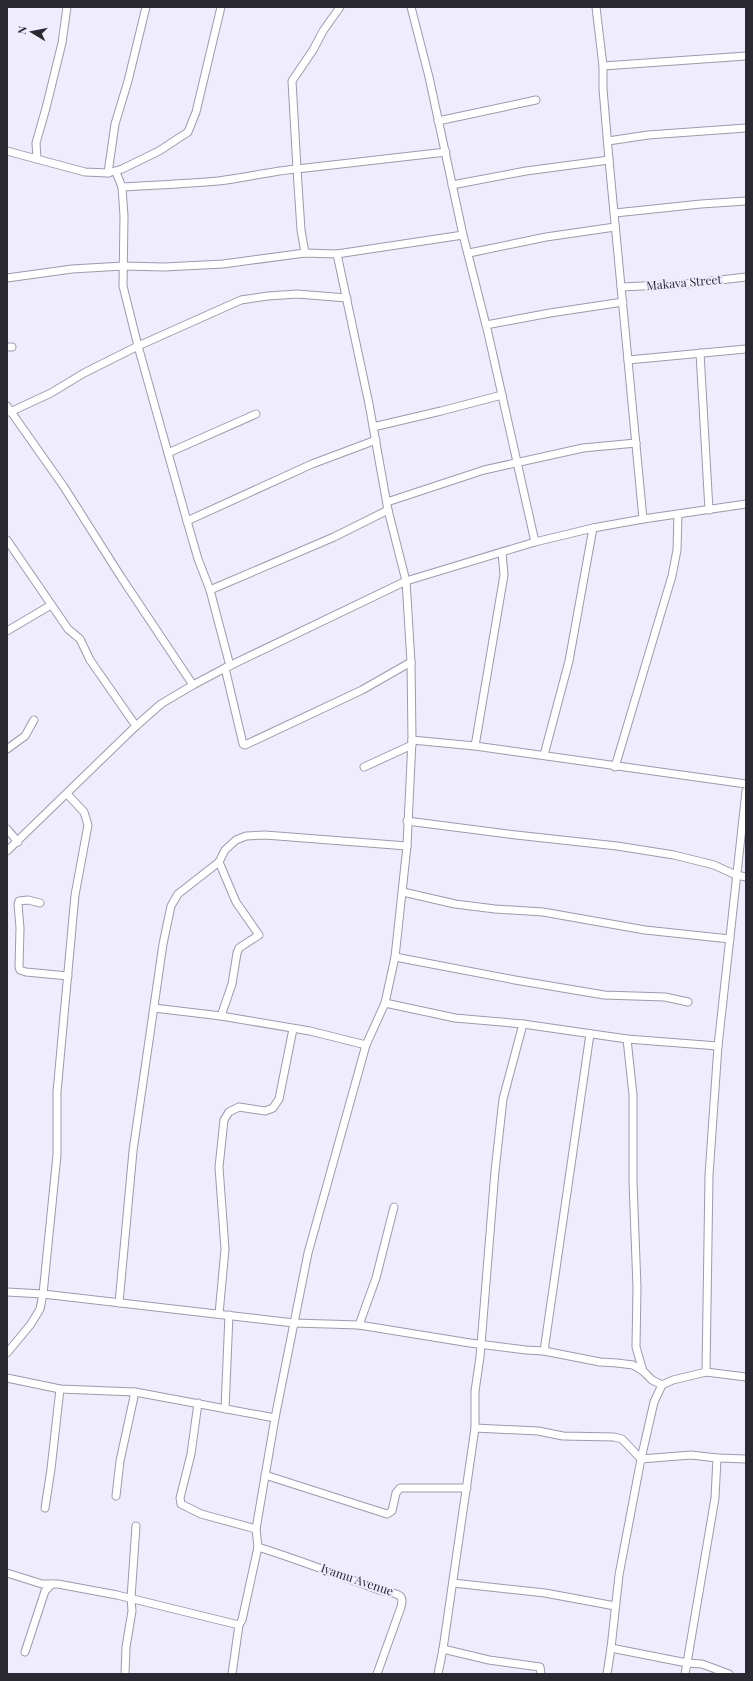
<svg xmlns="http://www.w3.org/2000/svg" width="753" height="1681" viewBox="0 0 753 1681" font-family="'Playfair Display',serif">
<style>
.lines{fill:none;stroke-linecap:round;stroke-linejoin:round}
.street-casing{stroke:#9d9aad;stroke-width:9}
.street{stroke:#fff;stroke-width:7}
.labels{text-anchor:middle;stroke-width:4;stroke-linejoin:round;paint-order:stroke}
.street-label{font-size:12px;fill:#2a2931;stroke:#efecfd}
</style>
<rect width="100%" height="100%" fill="#efecfd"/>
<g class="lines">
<defs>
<g id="street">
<path d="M 340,7 L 323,31 L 313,50 L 292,81 L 297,169 L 446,152"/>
<path d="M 411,7 L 429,77 L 463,235 L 488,333 L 535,542"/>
<path d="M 596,7 L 603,66 L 603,89 L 609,160 L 643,519"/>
<path d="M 603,66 L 746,56"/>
<path d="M 438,121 L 536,100"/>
<path d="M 608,141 L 648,135 L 746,128"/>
<path d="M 7,151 L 85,172 L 108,173 L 122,169 L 159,151 L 188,132 L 196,112 L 221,7"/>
<path d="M 37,159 L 36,143 L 46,108 L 62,43 L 67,7"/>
<path d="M 116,172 L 122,187 L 124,216 L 123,286 L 138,346 L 187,521 L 198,559 L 210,590 L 230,666"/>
<path d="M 108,173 L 115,124 L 128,81 L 146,7"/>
<path d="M 452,185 L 526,171 L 609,160"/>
<path d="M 122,187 C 154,185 186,184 218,181 C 245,178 271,171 297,169 L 301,230 L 305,253"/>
<path d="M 615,213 L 701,204 L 746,201"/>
<path d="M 469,253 L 546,237 L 615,227"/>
<path d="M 7,278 L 72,269 L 123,266 L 164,267 L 223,264 L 305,253 L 337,254 L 463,235"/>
<path d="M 621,287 L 686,284 L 746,277"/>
<path d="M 486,325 L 550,313 L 623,302"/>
<path d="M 7,347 L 12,347"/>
<path d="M 700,353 L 709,510"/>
<path d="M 628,360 L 746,349"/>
<path d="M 7,406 L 64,487 L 121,577 L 193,685"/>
<path d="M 10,412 L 51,393 L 84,373 L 138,346 L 241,300 L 268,296 L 297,294 L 347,298"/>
<path d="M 373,427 L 441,411 L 502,395"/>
<path d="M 168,453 L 256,414"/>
<path d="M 387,502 L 484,470 L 583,448 L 636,443"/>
<path d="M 187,521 L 312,464 L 376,440"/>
<path d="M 7,540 L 68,629 L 80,639 L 90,660 L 136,726"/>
<path d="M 210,590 L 334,537 L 388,510"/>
<path d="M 7,631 L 51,605"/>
<path d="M 225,668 L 243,744 L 245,745 L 362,690 L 411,662"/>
<path d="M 412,740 L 475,746 L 746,784"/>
<path d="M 475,746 L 504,575 L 502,552"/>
<path d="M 7,749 L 25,736 L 34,720"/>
<path d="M 544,755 L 569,661 L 593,528"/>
<path d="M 364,767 L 412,745"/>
<path d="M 615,767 L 672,576 L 677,550 L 678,514"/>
<path d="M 407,821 L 516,835 L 617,846 L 674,855 L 714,865 L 736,875 L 746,877"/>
<path d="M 7,829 L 18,842"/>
<path d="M 7,851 L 136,726 L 161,704 L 193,685 L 225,668 L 406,581 L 535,542 L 593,528 L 643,519 L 746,504"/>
<path d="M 219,862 L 236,902 L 259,935 L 239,948 L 237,953 L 232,984 L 221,1016"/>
<path d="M 403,892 L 455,904 L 495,909 L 543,912 L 645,930 L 730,939"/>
<path d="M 40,903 L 28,900 L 19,901 L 18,904 L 20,928 L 19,967 L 20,970 L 26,972 L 68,976"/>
<path d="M 395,957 L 515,980 L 604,995 L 665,997 L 688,1002"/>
<path d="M 385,1003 L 455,1018 L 523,1024 L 627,1039 L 718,1046"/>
<path d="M 154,1008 L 221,1016 L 310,1031 L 366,1045"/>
<path d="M 627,1039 L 633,1095 L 633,1182 L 637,1287 L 636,1347 L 643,1371"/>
<path d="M 7,1292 L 43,1294 L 294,1323 L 359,1325 L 470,1343 L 526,1350 L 544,1351 L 600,1362 L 617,1363 L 633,1365 L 643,1371 L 652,1380 L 662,1385 L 654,1402 L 641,1459 L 619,1575 L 611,1648 L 607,1674"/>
<path d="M 119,1303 L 133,1151 L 163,944 L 171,906 L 178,894 L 219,862 L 225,850 L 236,840 L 246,836 L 265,835 L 407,846"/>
<path d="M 219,1314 L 225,1249 L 219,1167 L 224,1120 L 229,1112 L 239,1107 L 265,1111 L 273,1108 L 279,1099 L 293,1029"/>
<path d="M 359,1325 L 376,1278 L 394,1207"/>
<path d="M 544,1351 L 590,1034"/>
<path d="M 7,1353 L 31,1324 L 40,1309 L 43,1294 L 57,1155 L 57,1092 L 75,895 L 88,825 L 84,812 L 67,794"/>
<path d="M 706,1372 L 709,1175 L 718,1046 L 746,791"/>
<path d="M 7,1378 L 60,1389 L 135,1392 L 275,1418"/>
<path d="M 662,1385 L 673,1380 L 706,1372 L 746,1377"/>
<path d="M 198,1403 L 191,1454 L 180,1498 L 181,1504 L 201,1514 L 256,1529"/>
<path d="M 225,1409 L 229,1315"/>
<path d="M 475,1428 L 538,1431 L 563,1436 L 614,1437 L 622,1439 L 641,1459 L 691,1455 L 717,1458 L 715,1498 L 687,1663 L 611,1648"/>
<path d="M 717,1458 L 746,1459"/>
<path d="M 265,1475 L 387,1514 L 392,1511 L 396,1493 L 400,1488 L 467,1488"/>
<path d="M 116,1496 L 120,1461 L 135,1392"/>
<path d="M 45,1508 L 51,1469 L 60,1389"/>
<path d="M 258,1547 C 299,1560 339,1575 379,1590 C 385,1592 395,1592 400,1596 C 403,1599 402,1603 401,1607 L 377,1674"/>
<path d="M 7,1573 L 42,1584 L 58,1584 L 117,1595 L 239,1625"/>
<path d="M 453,1583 L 545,1593 L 615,1606"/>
<path d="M 443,1649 L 489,1660 L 540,1667 L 541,1674"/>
<path d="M 25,1652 L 45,1591 L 52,1584"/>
<path d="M 125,1674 L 126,1647 L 132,1611 L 131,1598 L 136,1526"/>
<path d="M 232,1674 L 239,1625 L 242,1620 L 258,1547 L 256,1529 L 275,1418 L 308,1253 L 366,1045 L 385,1003 L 395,957 L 407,846 L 412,740 L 411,662 L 406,581 L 388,510 L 369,404 L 337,254"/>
<path d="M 438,1674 L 443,1649 L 475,1428 L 475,1391 L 480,1357 L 495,1171 L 503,1099 L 523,1024"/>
<path d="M 685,1674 L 687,1663 L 702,1664 L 729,1674"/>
</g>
</defs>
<use href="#street" class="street-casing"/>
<use href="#street" class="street"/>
</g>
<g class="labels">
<g class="street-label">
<text transform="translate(684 283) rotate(-5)" y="4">Makava Street</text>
<text transform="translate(357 1580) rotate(19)" y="4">Iyamu Avenue</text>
</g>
</g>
<rect width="753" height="1681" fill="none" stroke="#2a2931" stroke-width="16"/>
<g transform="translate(32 32) rotate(280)" stroke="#efecfd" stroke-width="3" paint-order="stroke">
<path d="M0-3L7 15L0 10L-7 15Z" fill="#2a2931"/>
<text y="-6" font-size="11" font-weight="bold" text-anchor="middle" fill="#2a2931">N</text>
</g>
</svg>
